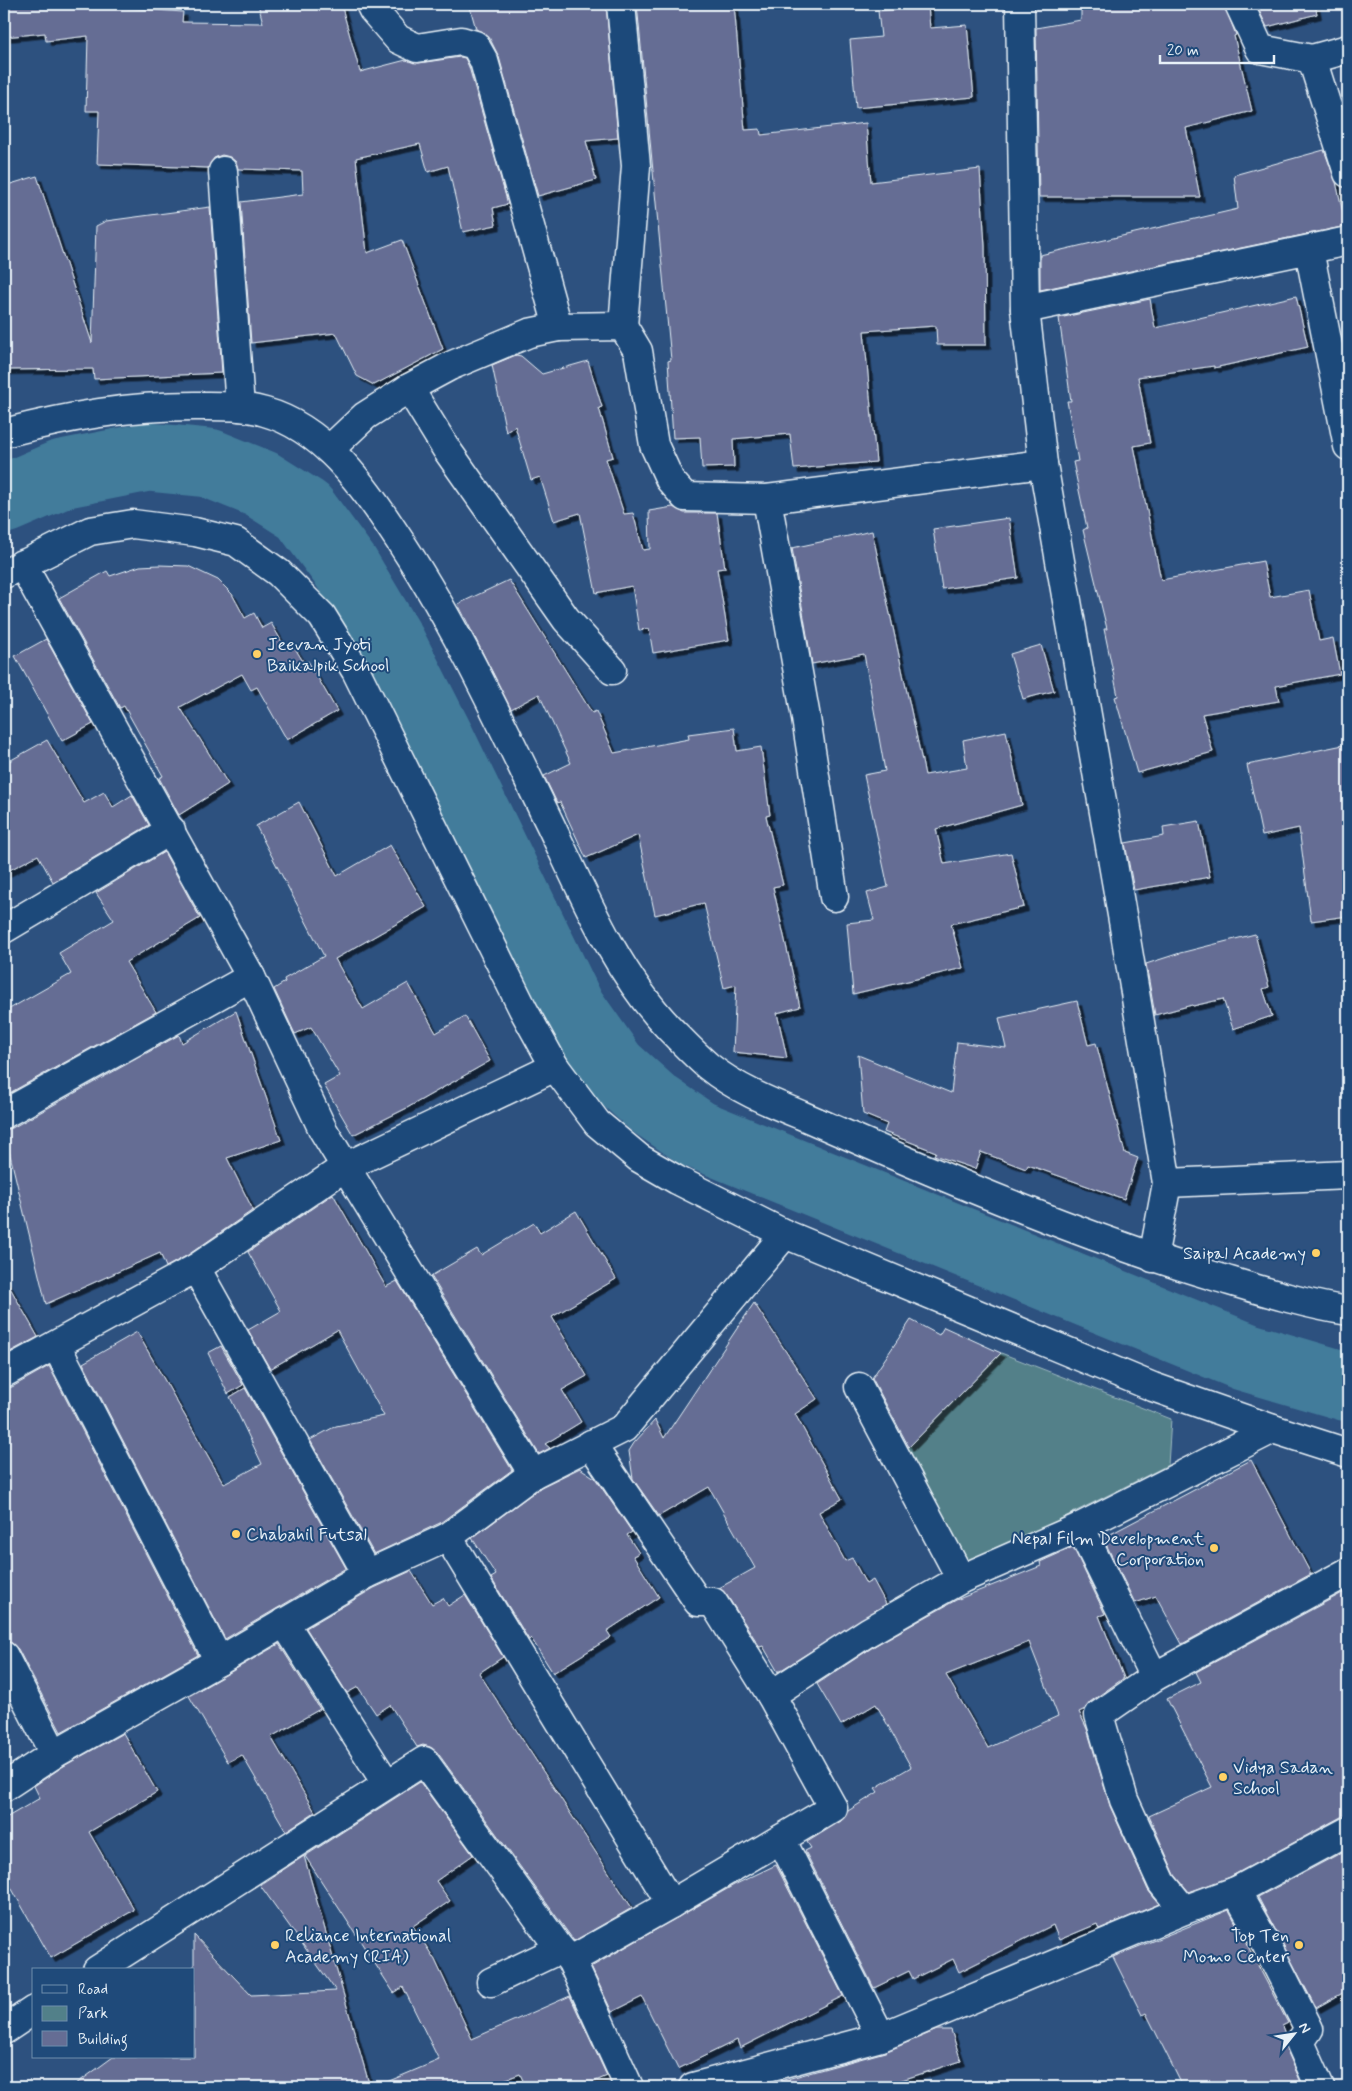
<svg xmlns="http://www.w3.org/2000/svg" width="1352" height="2091" viewBox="0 0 1352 2091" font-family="Mynerve,sans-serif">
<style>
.green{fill:#528089;stroke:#9db8c0}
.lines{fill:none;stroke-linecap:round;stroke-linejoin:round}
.river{stroke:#427b9b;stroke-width:69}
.building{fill:#656d94;stroke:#e8f1f8;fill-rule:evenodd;filter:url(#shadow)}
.minor-casing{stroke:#e8f1f8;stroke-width:31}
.minor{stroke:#1f4a7a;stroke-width:28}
.poi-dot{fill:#ffd166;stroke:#1f4a7a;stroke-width:2}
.labels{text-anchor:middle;stroke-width:4;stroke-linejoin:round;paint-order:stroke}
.poi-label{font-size:18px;fill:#e8f1f8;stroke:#1f4a7a;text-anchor:start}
</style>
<defs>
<filter id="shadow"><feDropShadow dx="4.5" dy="4.5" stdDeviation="0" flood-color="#0009"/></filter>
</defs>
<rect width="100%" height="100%" fill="#2d517f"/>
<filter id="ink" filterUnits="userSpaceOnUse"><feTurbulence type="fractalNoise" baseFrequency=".02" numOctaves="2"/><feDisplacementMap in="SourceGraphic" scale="10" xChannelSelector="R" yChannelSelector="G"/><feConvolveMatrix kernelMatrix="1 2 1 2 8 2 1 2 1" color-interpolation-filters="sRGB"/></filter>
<g filter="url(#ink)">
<path class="green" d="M 1001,1353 L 1171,1419 L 1168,1465 L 975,1562 L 966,1560 L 906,1449 Z"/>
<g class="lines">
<path class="river" d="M 4,499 L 62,474 L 148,457 L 209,463 L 261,484 L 304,511 L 346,568 L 392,645 L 440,739 L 570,1007 L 613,1068 L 653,1104 L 697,1134 L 1246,1357 L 1348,1387"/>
</g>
<g class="building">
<path d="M 4,4 L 127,4 L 127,8 L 183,12 L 182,22 L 263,23 L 258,4 L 341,4 L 360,72 L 406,60 L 419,63 L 460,57 L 465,58 L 469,67 L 508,204 L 493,208 L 496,225 L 463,232 L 448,166 L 428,172 L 420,144 L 356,158 L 367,253 L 402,240 L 443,349 L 374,385 L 357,376 L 336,333 L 251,343 L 241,202 L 303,194 L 302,171 L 238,169 L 236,162 L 230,157 L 222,155 L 214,158 L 208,168 L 97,164 L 99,111 L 86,111 L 88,36 L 46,41 L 45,33 L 4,37 Z"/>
<path d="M 469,4 L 606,4 L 618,138 L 586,141 L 596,180 L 538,196 L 499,57 L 489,37 L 476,29 Z"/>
<path d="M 637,4 L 734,4 L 745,130 L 760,129 L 761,135 L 866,123 L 871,182 L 980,169 L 985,246 L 986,345 L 937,345 L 936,326 L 864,331 L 876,462 L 794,469 L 790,434 L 733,439 L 734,467 L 702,468 L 700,437 L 673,438 L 668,361 L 671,360 Z"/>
<path d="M 1081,4 L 1224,4 L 1236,35 L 1234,36 L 1252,111 L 1186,128 L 1200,197 L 1039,197 L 1036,28 L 1081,20 Z"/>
<path d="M 1256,4 L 1315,4 L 1317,14 L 1267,27 Z"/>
<path d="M 928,6 L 930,28 L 967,25 L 974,97 L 856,108 L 850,40 L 881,37 L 878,11 Z"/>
<path d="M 1324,150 L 1336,182 L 1346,226 L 1040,290 L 1040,255 L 1238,209 L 1234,175 Z"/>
<path d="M 37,176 L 92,343 L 96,226 L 106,221 L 210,207 L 222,373 L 94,379 L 93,369 L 4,370 L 4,186 Z"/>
<path d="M 1296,296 L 1308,347 L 1214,368 L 1214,366 L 1138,377 L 1150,443 L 1134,446 L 1161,580 L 1263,561 L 1270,597 L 1309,590 L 1319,641 L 1333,638 L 1340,674 L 1276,686 L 1279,701 L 1202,714 L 1213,752 L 1137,773 L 1115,697 L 1118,696 L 1104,629 L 1107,629 L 1083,530 L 1087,528 L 1073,462 L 1078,461 L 1067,401 L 1071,401 L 1059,318 L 1150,299 L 1155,328 Z"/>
<path d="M 516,355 L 521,356 L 542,374 L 588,361 L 602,407 L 599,408 L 613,457 L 606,459 L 624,514 L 633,513 L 643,550 L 650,549 L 649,511 L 673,507 L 684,513 L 717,513 L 725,568 L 717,569 L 729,640 L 653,653 L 649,629 L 639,630 L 632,586 L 596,593 L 580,513 L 554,521 L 540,477 L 531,480 L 515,426 L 506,432 L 492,365 Z"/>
<path d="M 1009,518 L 1018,578 L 942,589 L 933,529 Z"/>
<path d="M 872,531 L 925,775 L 967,768 L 963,740 L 1006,731 L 1022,805 L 936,829 L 944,864 L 1011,853 L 1024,907 L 951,924 L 963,968 L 853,994 L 847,923 L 874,920 L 867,893 L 888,887 L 864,775 L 885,771 L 864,654 L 812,664 L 792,548 Z"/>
<path d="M 159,565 L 188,566 L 218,580 L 232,594 L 245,618 L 254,613 L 262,628 L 271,623 L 286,649 L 293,645 L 304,663 L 308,661 L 337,711 L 287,740 L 257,687 L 251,690 L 242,674 L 180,707 L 228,784 L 179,815 L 159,778 L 163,776 L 124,706 L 120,708 L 59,598 L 107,571 L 110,576 L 140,566 Z"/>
<path d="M 509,580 L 592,713 L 596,711 L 614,753 L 689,739 L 688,734 L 734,728 L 737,751 L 761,747 L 770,815 L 766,816 L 783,885 L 773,887 L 800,1007 L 777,1013 L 787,1058 L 733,1052 L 736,985 L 724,988 L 704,903 L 655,915 L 638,835 L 586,858 L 560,802 L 557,803 L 544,776 L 571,763 L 539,694 L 511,709 L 458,604 Z"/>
<path d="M 46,639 L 93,724 L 62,741 L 15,656 Z"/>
<path d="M 1041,645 L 1054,691 L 1023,699 L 1010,654 Z"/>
<path d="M 47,740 L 84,803 L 104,792 L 113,807 L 132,795 L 149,825 L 53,882 L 38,855 L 4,873 L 4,764 Z"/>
<path d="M 1348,744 L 1348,916 L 1311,921 L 1299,828 L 1262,836 L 1247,765 Z"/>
<path d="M 299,802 L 337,876 L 390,845 L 426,907 L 335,959 L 363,1009 L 408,983 L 436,1033 L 465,1016 L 490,1061 L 407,1108 L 353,1135 L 324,1085 L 340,1076 L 311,1027 L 295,1034 L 274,989 L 285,982 L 284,979 L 324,956 L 256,826 Z"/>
<path d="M 1199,821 L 1210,877 L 1134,890 L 1125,843 L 1164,836 L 1163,827 Z"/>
<path d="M 164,852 L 200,918 L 126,962 L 156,1012 L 4,1096 L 4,1012 L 71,974 L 59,953 L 114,920 L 96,893 Z"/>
<path d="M 1255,934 L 1269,987 L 1263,989 L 1272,1016 L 1233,1029 L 1223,999 L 1193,1006 L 1192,1005 L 1155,1015 L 1146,964 L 1180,953 Z"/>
<path d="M 1077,1001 L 1088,1045 L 1096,1043 L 1125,1153 L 1138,1158 L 1124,1199 L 1028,1165 L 1026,1169 L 981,1152 L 975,1169 L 934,1155 L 936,1152 L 884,1132 L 887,1124 L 863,1114 L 858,1055 L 951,1093 L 957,1042 L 1006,1048 L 999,1018 Z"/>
<path d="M 236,1011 L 281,1140 L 227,1158 L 253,1210 L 188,1255 L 166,1267 L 160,1253 L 46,1304 L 4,1130 L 12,1128 L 179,1035 L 182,1043 Z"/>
<path d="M 333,1194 L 386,1287 L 397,1281 L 512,1470 L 440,1523 L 374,1554 L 310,1440 L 336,1426 L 384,1416 L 337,1330 L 270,1369 L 248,1330 L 281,1311 L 248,1252 Z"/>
<path d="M 576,1211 L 616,1279 L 552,1317 L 587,1376 L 562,1390 L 581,1422 L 545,1444 L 550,1448 L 539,1454 L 431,1276 L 477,1249 L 481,1255 L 534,1223 L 540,1233 Z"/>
<path d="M 4,1277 L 38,1337 L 4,1355 Z"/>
<path d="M 754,1303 L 817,1399 L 795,1414 L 842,1499 L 819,1512 L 845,1561 L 852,1558 L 866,1584 L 873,1580 L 886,1604 L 778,1672 L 763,1646 L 760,1647 L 726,1594 L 719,1588 L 755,1568 L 709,1487 L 659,1516 L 633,1479 L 629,1451 L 634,1443 L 655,1420 L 664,1438 Z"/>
<path d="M 911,1320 L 939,1335 L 944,1327 L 1001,1353 L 909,1447 L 872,1378 Z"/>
<path d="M 137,1332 L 224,1484 L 262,1464 L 230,1397 L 245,1388 L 346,1568 L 225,1639 L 83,1363 Z"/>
<path d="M 221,1346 L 243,1385 L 228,1394 L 208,1353 Z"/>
<path d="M 49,1366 L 198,1655 L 61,1732 L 18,1649 L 12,1643 L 4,1641 L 4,1389 L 12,1387 Z"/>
<path d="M 1251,1460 L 1311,1574 L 1182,1644 L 1156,1596 L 1135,1603 L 1103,1538 Z"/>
<path d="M 580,1468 L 595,1478 L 632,1532 L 627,1535 L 639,1553 L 633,1556 L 659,1597 L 607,1631 L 611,1637 L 553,1673 L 531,1638 L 529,1640 L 491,1578 L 496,1575 L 472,1538 L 541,1487 Z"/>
<path d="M 1073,1547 L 1105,1614 L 1099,1616 L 1124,1678 L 1090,1702 L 1085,1709 L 1079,1712 L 1087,1729 L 1110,1806 L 1148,1890 L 1159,1904 L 1099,1929 L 1097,1924 L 1059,1940 L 1053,1925 L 959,1972 L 953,1959 L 913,1979 L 909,1971 L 874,1988 L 805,1851 L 811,1848 L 807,1842 L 841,1821 L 848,1811 L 878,1792 L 875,1788 L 911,1767 L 876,1704 L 841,1725 L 817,1684 L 876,1645 L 956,1600 L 1041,1566 L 1040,1562 ZM 1029,1642 L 1058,1716 L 988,1748 L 946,1675 Z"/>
<path d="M 411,1571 L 432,1604 L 443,1598 L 448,1606 L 465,1595 L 503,1657 L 479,1673 L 632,1908 L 574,1941 L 437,1752 L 430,1747 L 423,1745 L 417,1747 L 390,1705 L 376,1714 L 358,1687 L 347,1693 L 306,1628 L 374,1588 Z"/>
<path d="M 1348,1590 L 1348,1815 L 1341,1817 L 1230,1877 L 1189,1892 L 1175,1875 L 1149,1816 L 1212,1787 L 1167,1699 L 1201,1682 L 1196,1672 Z"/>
<path d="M 279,1644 L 320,1709 L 271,1737 L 315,1812 L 286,1831 L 242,1755 L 228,1762 L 189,1696 Z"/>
<path d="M 123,1733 L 157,1792 L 89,1832 L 134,1910 L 51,1958 L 4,1875 L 4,1819 L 40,1798 L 34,1786 L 62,1767 Z"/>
<path d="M 420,1782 L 473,1855 L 436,1881 L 450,1901 L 413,1926 L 435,1960 L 472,2039 L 570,1996 L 607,2076 L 587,2085 L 573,2087 L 526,2087 L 520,2074 L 485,2087 L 375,2087 L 439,2060 L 403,1987 L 394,1993 L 305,1856 Z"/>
<path d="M 1348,1849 L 1348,1990 L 1316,2008 L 1258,1897 Z"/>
<path d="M 304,1856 L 370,2087 L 72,2087 L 113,2057 L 194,2057 L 194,1935 L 251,1995 L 336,1991 L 260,1885 Z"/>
<path d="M 776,1865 L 843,1996 L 740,2048 L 737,2040 L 678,2069 L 642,1997 L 612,2012 L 591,1967 L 734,1885 Z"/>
<path d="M 1229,1910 L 1288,2023 L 1282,2026 L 1286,2037 L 1286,2048 L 1303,2087 L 1183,2087 L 1146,2013 L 1142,2015 L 1113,1957 Z"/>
<path d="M 937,2030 L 951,2030 L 961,2061 L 880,2087 L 781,2087 L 780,2081 L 885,2052 Z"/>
</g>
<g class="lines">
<defs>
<g id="minor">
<path d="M 370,4 L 373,10 L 398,39 L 417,48 L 461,41 L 475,45 L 484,61 L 558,327"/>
<path d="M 621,4 L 636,166 L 623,326"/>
<path d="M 1020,4 L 1025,309 L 1043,464 L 1122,915 L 1167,1183 L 1153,1258"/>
<path d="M 1239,4 L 1260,49 L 1312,59"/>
<path d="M 1348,49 L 1312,59 L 1348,173"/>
<path d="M 223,171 L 240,407"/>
<path d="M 1309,250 L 1348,446"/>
<path d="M 1025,309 L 1348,241"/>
<path d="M 409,388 L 447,450 L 566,619 L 612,670"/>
<path d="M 4,433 C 70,416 127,406 195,406 C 219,406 242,405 265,412 C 322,428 361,482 392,529 C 455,622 501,723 550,824 C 583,893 616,973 670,1029 C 682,1041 695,1055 708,1066 C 735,1088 769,1102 801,1115 C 836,1130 872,1146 907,1161 C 1010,1205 1112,1246 1220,1278 C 1263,1291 1304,1304 1348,1311"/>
<path d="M 329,450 L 365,416 L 409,388 L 450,366 L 529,333 L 558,327 L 623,326 L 638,351 L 654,445 L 670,480 L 685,497 L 767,499 L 1043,464"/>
<path d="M 767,499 L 805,712 L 834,897"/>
<path d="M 22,564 L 251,977 L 323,1130 L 533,1474"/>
<path d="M 4,574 L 90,531 L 133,524 L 195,532 L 236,542 L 279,573 L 322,616 L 356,671 L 523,1009 L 555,1067 L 597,1123 L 639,1158 L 677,1180 L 785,1234 L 1153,1387 L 1273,1429 L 1348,1453"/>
<path d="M 4,929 L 171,830"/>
<path d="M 4,1114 L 251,977"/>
<path d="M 1167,1183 L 1348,1175"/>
<path d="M 196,1268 L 367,1574"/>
<path d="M 56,1345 L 219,1661"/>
<path d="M 4,1373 L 196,1268 L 345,1167 L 555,1067"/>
<path d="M 859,1387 L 961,1579"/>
<path d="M 1080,1527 L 1154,1677"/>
<path d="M 448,1537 L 671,1904"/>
<path d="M 284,1622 L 386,1783"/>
<path d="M 4,1656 L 54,1754"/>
<path d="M 771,1695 L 868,1632 L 961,1579 L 1080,1527 L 1273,1429"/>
<path d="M 4,1787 L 54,1754 L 219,1661 L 367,1574 L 448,1537 L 533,1474 L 624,1428 L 785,1234"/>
<path d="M 781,1839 L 881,2037"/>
<path d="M 1236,1891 L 1265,1942 L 1309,2029 L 1300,2042 L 1320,2087"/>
<path d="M 1184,1910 L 1162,1883 L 1124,1800 L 1099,1715 L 1154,1677 L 1348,1572"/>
<path d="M 560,1949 L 571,1960 L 671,1904 L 833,1808 L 771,1695 L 713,1602 L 698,1602 L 591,1444"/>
<path d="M 571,1960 L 629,2087"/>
<path d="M 97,1970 L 424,1761 L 560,1949 L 491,1982"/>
<path d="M 4,2030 L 34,2010"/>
<path d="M 693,2087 L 881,2037 L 1184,1910 L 1236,1891 L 1348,1831"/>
</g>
</defs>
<use href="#minor" class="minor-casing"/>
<use href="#minor" class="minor"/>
</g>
</g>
<g class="poi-dot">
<circle cx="257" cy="654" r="5"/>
<circle cx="1316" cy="1253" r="5"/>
<circle cx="236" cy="1534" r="5"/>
<circle cx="1214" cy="1548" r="5"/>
<circle cx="1223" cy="1777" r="5"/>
<circle cx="275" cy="1945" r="5"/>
<circle cx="1299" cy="1945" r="5"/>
</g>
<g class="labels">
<g class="poi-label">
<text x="267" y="650">Jeevan Jyoti<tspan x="267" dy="21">Baikalpik School</tspan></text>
<text x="1306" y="1259" text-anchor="end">Saipal Academy</text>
<text x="246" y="1540">Chabahil Futsal</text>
<text x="1204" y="1544" text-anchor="end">Nepal Film Development<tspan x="1204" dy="21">Corporation</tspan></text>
<text x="1233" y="1773">Vidya Sadan<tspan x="1233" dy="21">School</tspan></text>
<text x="285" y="1941">Reliance International<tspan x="285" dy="21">Academy (RIA)</tspan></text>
<text x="1289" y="1941" text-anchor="end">Top Ten<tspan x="1289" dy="21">Momo Center</tspan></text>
</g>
</g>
<rect width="1352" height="2091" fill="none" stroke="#1f4a7a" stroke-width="20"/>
<rect x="10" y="10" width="1332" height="2071" fill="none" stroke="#e8f1f8" stroke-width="2" filter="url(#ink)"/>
<rect x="32" y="1968" width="162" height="90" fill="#1f4a7a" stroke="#6f8dac"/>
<rect x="42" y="1985" width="25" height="8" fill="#1f4a7a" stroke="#6f8dac"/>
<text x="78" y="1994" font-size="15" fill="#e8f1f8">Road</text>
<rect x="42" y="2006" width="25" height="15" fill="#528089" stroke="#6f8dac"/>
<text x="78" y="2018" font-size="15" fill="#e8f1f8">Park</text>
<rect x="42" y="2031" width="25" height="15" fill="#656d94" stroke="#6f8dac"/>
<text x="78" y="2044" font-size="15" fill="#e8f1f8">Building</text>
<g transform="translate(1294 2034) rotate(60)" stroke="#1f4a7a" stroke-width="4" paint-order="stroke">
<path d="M0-4L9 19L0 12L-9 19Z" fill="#e8f1f8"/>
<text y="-8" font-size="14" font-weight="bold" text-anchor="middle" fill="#e8f1f8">N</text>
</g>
<path d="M1160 55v8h114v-8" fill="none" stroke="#e8f1f8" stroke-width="2.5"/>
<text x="1167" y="55" font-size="15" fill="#e8f1f8" stroke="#1f4a7a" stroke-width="4" paint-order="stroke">20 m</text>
</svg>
